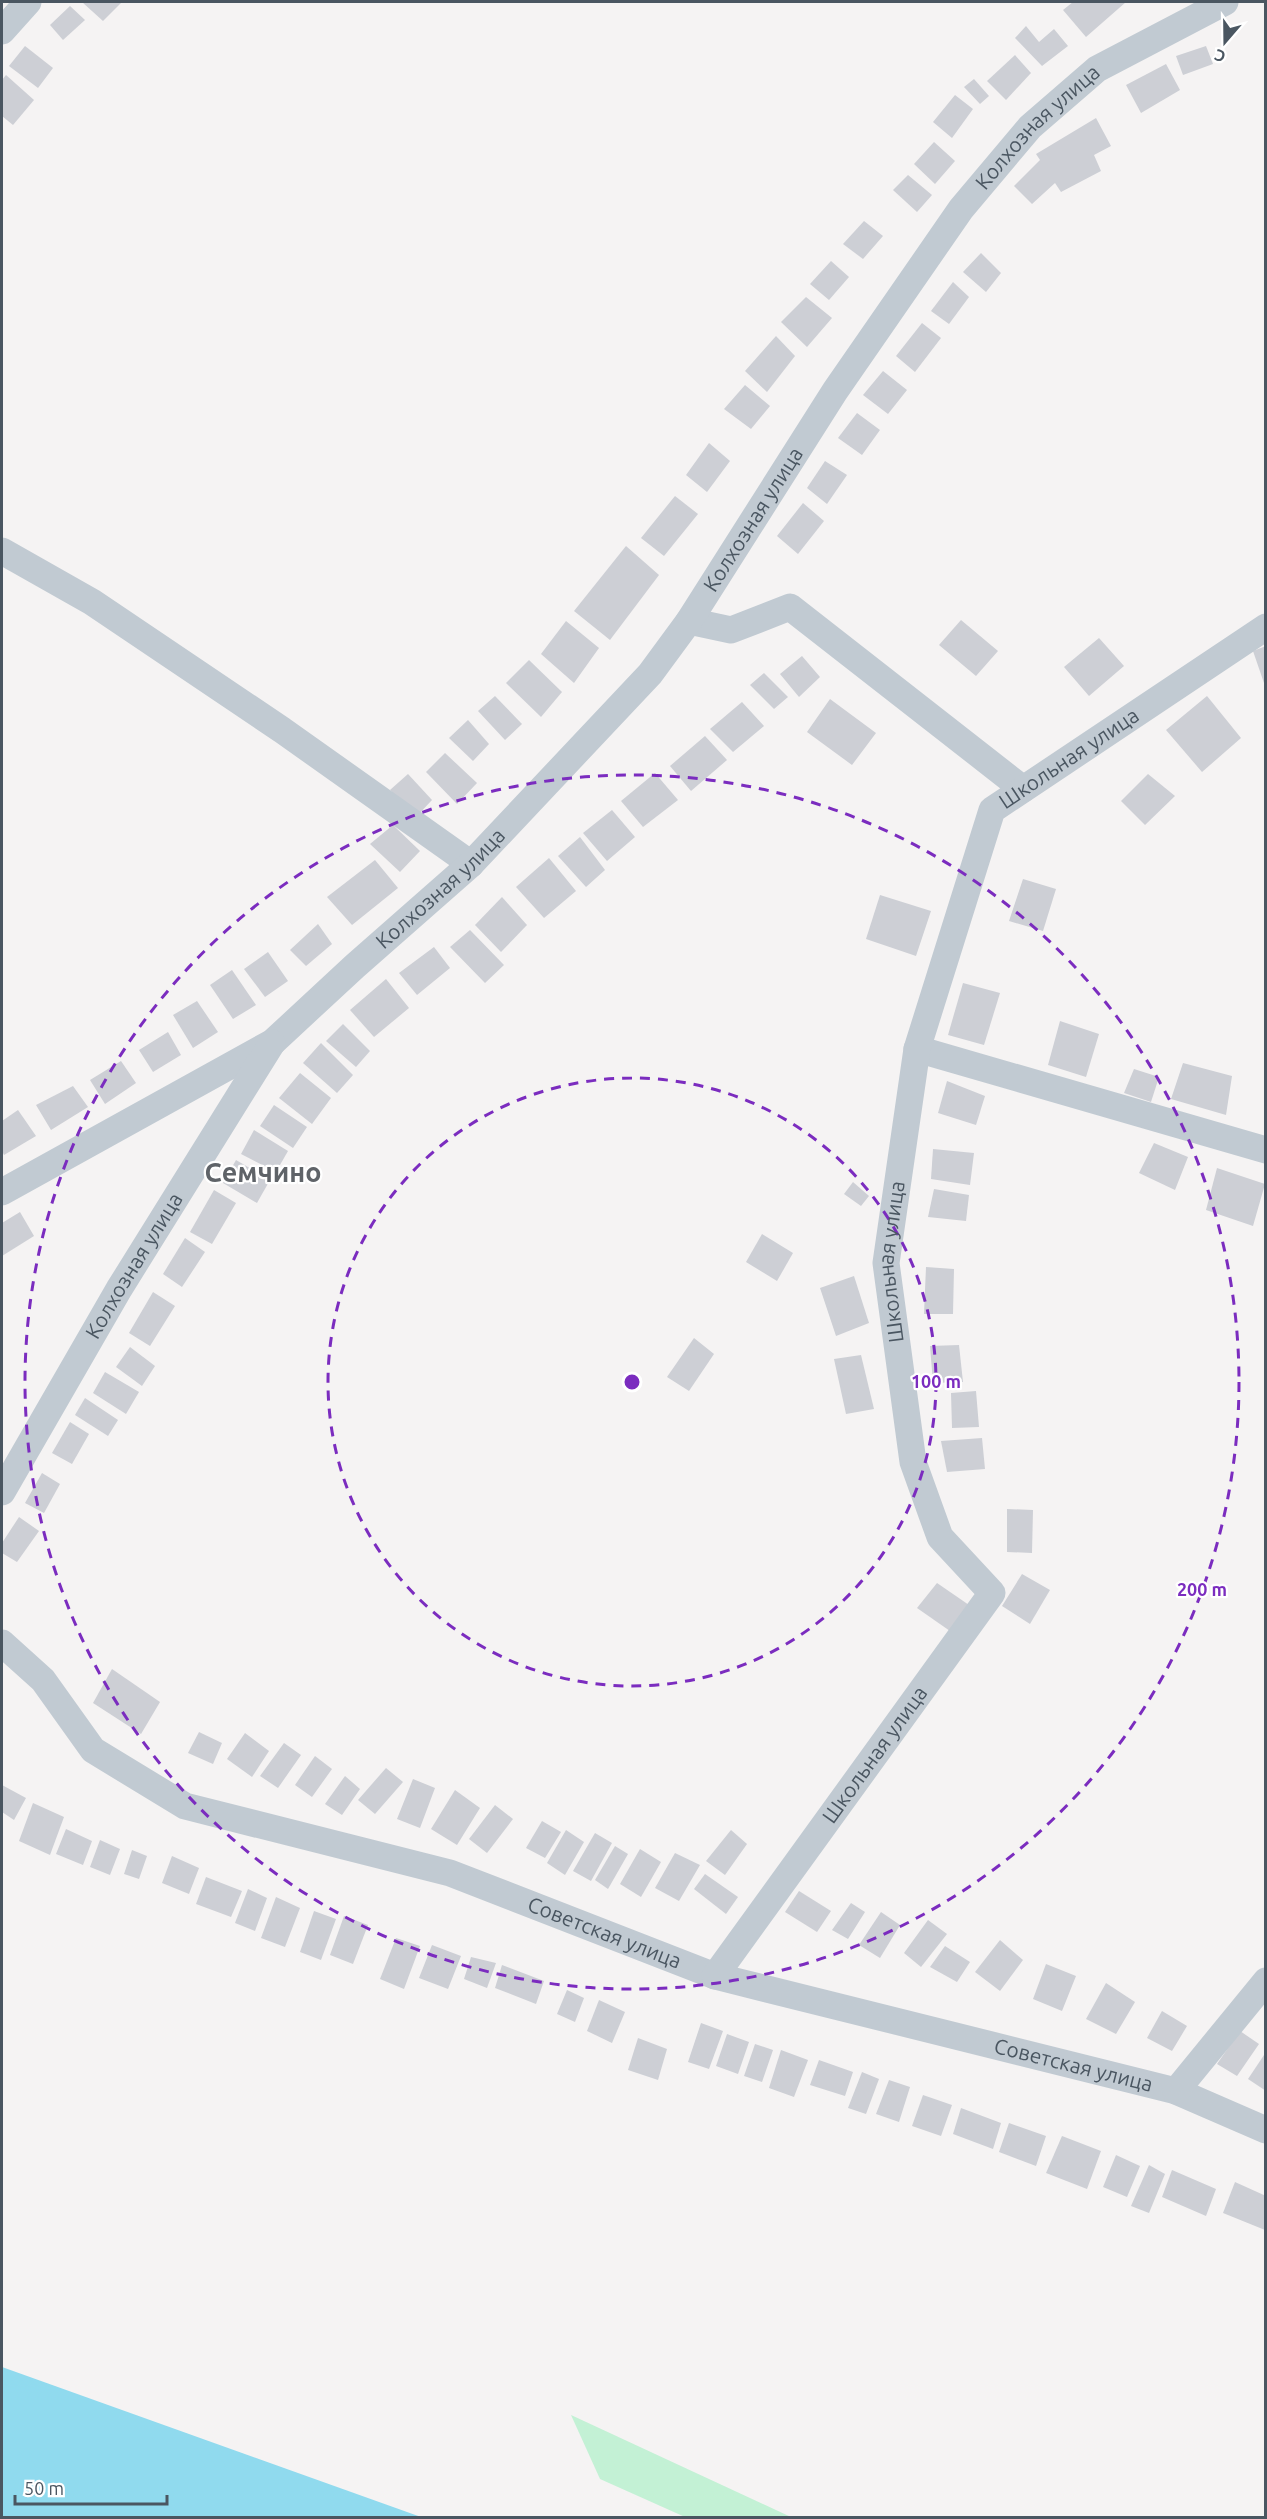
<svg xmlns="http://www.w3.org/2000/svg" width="1267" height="2519" viewBox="0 0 1267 2519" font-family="Ubuntu,sans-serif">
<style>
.green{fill:#c3f1d5}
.water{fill:#90daee}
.building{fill:#cdcfd5}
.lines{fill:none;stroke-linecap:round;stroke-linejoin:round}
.minor{stroke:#c1cad2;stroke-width:27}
.ring{fill:none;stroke:#7b2cbf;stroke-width:3;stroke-dasharray:10 8}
.labels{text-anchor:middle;stroke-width:4.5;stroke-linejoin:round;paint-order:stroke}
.street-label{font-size:21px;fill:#4a5661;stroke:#fff}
.district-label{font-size:27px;font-weight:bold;fill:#5f6368;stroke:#fff}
.centre{fill:#7b2cbf;stroke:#fff;stroke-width:3}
.ring-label{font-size:18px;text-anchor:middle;font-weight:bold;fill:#7b2cbf;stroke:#fff;stroke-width:4.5;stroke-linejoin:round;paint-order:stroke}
</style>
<rect width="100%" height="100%" fill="#f5f3f3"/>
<path class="green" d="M 571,2415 L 791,2517 L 685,2517 L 600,2479 Z"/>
<path class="water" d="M 2,2367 L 421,2517 L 2,2517 Z"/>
<g class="building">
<path d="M 82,2 L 122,2 L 103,21 Z"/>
<path d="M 1073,2 L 1126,2 L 1086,37 L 1063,10 Z"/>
<path d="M 70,6 L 85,20 L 63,40 L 50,25 Z"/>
<path d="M 1026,26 L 1039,42 L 1054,29 L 1068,46 L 1042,66 L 1015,38 Z"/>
<path d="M 25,46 L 53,68 L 38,88 L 9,66 Z"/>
<path d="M 1206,46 L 1213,64 L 1183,75 L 1176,56 Z"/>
<path d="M 1015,55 L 1031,73 L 1006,100 L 987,81 Z"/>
<path d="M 1166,64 L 1180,90 L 1141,113 L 1126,85 Z"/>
<path d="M 6,75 L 34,100 L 13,125 L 2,116 L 2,80 Z"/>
<path d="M 974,79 L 989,96 L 980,104 L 964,87 Z"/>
<path d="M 955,95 L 973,109 L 952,138 L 933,122 Z"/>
<path d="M 1096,118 L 1111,146 L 1094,155 L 1101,171 L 1061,192 L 1055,183 L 1032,204 L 1014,186 L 1040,160 L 1036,154 Z"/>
<path d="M 934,142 L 955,161 L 935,184 L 914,164 Z"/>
<path d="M 908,175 L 932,195 L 917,212 L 893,190 Z"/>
<path d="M 864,221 L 883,236 L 863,259 L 843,244 Z"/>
<path d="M 981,253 L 1001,273 L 986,292 L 963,272 Z"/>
<path d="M 831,261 L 849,277 L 829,300 L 810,284 Z"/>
<path d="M 953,282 L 969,297 L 949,324 L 931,311 Z"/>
<path d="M 806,297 L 832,318 L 807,347 L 781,322 Z"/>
<path d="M 922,323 L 941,338 L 915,372 L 896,356 Z"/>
<path d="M 776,336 L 795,356 L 767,392 L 745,371 Z"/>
<path d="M 883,371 L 907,390 L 888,414 L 863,395 Z"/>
<path d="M 745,385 L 770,406 L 751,429 L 724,409 Z"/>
<path d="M 857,413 L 880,430 L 862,455 L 838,438 Z"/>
<path d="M 709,443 L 730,461 L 707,492 L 686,475 Z"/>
<path d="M 825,461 L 847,475 L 827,504 L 807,488 Z"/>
<path d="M 675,496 L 698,514 L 664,556 L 641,538 Z"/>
<path d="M 803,503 L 824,521 L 798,554 L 777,536 Z"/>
<path d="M 626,546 L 659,575 L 610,640 L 574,611 Z"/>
<path d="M 961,620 L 998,651 L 976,676 L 939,645 Z"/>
<path d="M 566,621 L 599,648 L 574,683 L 541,654 Z"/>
<path d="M 1099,638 L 1124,666 L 1089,696 L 1064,667 Z"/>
<path d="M 1266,646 L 1266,686 L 1265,686 L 1253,651 Z"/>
<path d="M 802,656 L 820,677 L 799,697 L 780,674 Z"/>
<path d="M 529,660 L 562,692 L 541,717 L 506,683 Z"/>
<path d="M 764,673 L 788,697 L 774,709 L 750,685 Z"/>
<path d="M 495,696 L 522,724 L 505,740 L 478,711 Z"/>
<path d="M 1207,696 L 1241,738 L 1202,772 L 1166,730 Z"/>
<path d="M 830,699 L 876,733 L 852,765 L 807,732 Z"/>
<path d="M 742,702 L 764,726 L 733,752 L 710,729 Z"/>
<path d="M 468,720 L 489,744 L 473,761 L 449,738 Z"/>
<path d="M 705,736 L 727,760 L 691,791 L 670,766 Z"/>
<path d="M 445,753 L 477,783 L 457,804 L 426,772 Z"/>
<path d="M 655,773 L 678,800 L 643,827 L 621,801 Z"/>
<path d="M 408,774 L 432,800 L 417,816 L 390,790 Z"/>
<path d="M 1148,774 L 1175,796 L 1145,825 L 1121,801 Z"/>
<path d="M 612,810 L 635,837 L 607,861 L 583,833 Z"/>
<path d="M 393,825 L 420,851 L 400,872 L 370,844 Z"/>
<path d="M 580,837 L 605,870 L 586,887 L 558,856 Z"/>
<path d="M 549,858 L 576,891 L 544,918 L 516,887 Z"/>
<path d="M 375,860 L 398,888 L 352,925 L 327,897 Z"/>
<path d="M 1023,879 L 1056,889 L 1043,931 L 1009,921 Z"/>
<path d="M 880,895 L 931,911 L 916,956 L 866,939 Z"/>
<path d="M 502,897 L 527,925 L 501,952 L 475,925 Z"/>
<path d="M 318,924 L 332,944 L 306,966 L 290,950 Z"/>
<path d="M 470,930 L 504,965 L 485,983 L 450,947 Z"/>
<path d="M 434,947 L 450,968 L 417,995 L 399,973 Z"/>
<path d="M 268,952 L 288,981 L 265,997 L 244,969 Z"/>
<path d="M 232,970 L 256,1005 L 233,1019 L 210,985 Z"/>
<path d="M 386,979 L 409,1008 L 374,1037 L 350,1010 Z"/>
<path d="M 963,983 L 1000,993 L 984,1045 L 948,1035 Z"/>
<path d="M 197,1001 L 218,1032 L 193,1048 L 173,1015 Z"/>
<path d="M 1060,1021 L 1099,1034 L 1086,1077 L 1048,1065 Z"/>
<path d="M 343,1024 L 370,1051 L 356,1067 L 326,1041 Z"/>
<path d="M 168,1032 L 181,1055 L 153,1072 L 139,1050 Z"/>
<path d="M 321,1043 L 353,1075 L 337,1093 L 303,1063 Z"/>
<path d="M 121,1061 L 136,1083 L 105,1104 L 90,1080 Z"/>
<path d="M 1183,1063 L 1232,1076 L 1226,1115 L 1171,1099 Z"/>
<path d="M 1134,1069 L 1159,1077 L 1151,1102 L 1124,1093 Z"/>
<path d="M 300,1073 L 331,1098 L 312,1124 L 279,1098 Z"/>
<path d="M 947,1081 L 985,1096 L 976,1125 L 938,1113 Z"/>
<path d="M 73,1086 L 88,1107 L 51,1130 L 36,1105 Z"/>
<path d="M 274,1105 L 307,1127 L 293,1148 L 260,1126 Z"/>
<path d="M 18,1110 L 36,1136 L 4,1155 L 2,1151 L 2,1121 Z"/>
<path d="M 254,1130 L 288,1151 L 276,1172 L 241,1154 Z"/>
<path d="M 1154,1143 L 1188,1157 L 1175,1190 L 1139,1173 Z"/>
<path d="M 933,1149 L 974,1153 L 970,1185 L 931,1179 Z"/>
<path d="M 236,1160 L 270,1180 L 257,1203 L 223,1183 Z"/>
<path d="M 1217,1168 L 1265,1184 L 1253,1226 L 1206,1210 Z"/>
<path d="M 853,1182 L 869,1196 L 861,1206 L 844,1194 Z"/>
<path d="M 934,1189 L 969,1195 L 966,1221 L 928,1217 Z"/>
<path d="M 214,1190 L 236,1203 L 212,1244 L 190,1232 Z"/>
<path d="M 20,1212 L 34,1236 L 2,1256 L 2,1223 Z"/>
<path d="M 762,1234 L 793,1253 L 777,1281 L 746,1262 Z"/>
<path d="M 185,1238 L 205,1252 L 182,1287 L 163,1274 Z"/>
<path d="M 926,1267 L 954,1269 L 953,1314 L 924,1314 Z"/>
<path d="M 854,1276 L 869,1323 L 836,1336 L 820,1288 Z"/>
<path d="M 153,1292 L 175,1306 L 150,1346 L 129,1333 Z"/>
<path d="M 694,1338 L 714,1354 L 689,1391 L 667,1377 Z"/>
<path d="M 959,1345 L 963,1382 L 933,1383 L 930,1346 Z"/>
<path d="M 130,1347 L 155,1366 L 142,1386 L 116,1367 Z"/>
<path d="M 861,1355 L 874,1409 L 846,1414 L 834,1359 Z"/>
<path d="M 105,1372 L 139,1392 L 126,1414 L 93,1393 Z"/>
<path d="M 976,1391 L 979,1427 L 952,1428 L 951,1393 Z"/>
<path d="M 85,1398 L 118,1420 L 108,1436 L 75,1415 Z"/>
<path d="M 70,1422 L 89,1434 L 72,1464 L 52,1453 Z"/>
<path d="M 982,1438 L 985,1469 L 947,1472 L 941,1441 Z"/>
<path d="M 42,1473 L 60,1484 L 44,1513 L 25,1503 Z"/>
<path d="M 1007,1509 L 1033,1510 L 1032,1553 L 1007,1552 Z"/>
<path d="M 19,1517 L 39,1531 L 17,1562 L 2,1553 L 2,1543 Z"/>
<path d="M 1022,1574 L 1050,1590 L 1030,1624 L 1002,1606 Z"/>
<path d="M 937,1583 L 969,1605 L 950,1631 L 917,1608 Z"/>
<path d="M 112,1669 L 160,1702 L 141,1734 L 93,1703 Z"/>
<path d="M 199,1732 L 222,1743 L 213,1764 L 188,1753 Z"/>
<path d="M 245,1733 L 269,1751 L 252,1777 L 227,1759 Z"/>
<path d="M 284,1743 L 301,1755 L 278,1788 L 260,1776 Z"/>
<path d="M 315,1756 L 332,1769 L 312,1797 L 295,1785 Z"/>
<path d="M 386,1768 L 403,1782 L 375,1814 L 358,1800 Z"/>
<path d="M 345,1776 L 360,1789 L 342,1815 L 325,1804 Z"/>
<path d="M 413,1779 L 435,1788 L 420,1828 L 397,1819 Z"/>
<path d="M 2,1785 L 26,1798 L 14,1820 L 2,1812 Z"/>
<path d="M 455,1790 L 480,1808 L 457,1845 L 431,1829 Z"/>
<path d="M 33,1803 L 64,1817 L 50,1855 L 19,1841 Z"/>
<path d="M 495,1805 L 513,1819 L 487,1853 L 469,1839 Z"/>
<path d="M 542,1821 L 561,1832 L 545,1858 L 526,1848 Z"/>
<path d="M 66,1829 L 92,1841 L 83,1865 L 56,1854 Z"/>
<path d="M 566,1830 L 584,1842 L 565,1875 L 547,1863 Z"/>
<path d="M 731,1830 L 747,1844 L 725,1875 L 706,1861 Z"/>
<path d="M 595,1833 L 612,1843 L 591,1881 L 573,1871 Z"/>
<path d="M 100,1840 L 120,1849 L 110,1875 L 90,1867 Z"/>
<path d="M 615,1846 L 628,1854 L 608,1889 L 595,1880 Z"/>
<path d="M 640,1849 L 661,1862 L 641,1897 L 620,1884 Z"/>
<path d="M 132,1850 L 147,1856 L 139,1879 L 124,1874 Z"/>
<path d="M 675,1853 L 700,1865 L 679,1901 L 655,1888 Z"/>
<path d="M 172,1856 L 199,1868 L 189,1894 L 162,1883 Z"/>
<path d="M 705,1874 L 738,1897 L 726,1914 L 694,1889 Z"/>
<path d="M 206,1877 L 242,1891 L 231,1917 L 196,1904 Z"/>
<path d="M 248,1889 L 267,1898 L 255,1931 L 235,1923 Z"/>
<path d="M 799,1891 L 831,1911 L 817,1932 L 785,1912 Z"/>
<path d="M 276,1897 L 300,1908 L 285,1947 L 261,1938 Z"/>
<path d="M 851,1903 L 865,1912 L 848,1939 L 832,1930 Z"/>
<path d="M 314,1911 L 336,1919 L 321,1960 L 300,1952 Z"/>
<path d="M 881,1912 L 900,1925 L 880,1958 L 859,1945 Z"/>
<path d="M 344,1916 L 368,1925 L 353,1964 L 330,1955 Z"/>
<path d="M 928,1920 L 947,1934 L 921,1967 L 904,1953 Z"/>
<path d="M 396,1938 L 420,1946 L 404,1989 L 380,1979 Z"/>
<path d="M 1000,1940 L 1023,1960 L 1000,1991 L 975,1972 Z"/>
<path d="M 432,1945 L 461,1956 L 448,1989 L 419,1978 Z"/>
<path d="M 945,1946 L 970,1962 L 957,1982 L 930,1967 Z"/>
<path d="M 471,1957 L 496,1963 L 487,1988 L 464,1979 Z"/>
<path d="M 1046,1964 L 1076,1976 L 1062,2011 L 1033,1999 Z"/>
<path d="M 502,1965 L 544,1981 L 536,2004 L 495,1988 Z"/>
<path d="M 1106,1983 L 1135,2002 L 1116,2034 L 1086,2019 Z"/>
<path d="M 567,1990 L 584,1998 L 575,2022 L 557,2014 Z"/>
<path d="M 599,2000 L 625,2012 L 612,2043 L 587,2031 Z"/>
<path d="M 1162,2011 L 1187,2026 L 1172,2051 L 1147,2038 Z"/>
<path d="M 701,2023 L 723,2031 L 709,2069 L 688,2062 Z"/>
<path d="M 1240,2031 L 1259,2044 L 1237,2076 L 1217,2064 Z"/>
<path d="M 727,2034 L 749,2042 L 738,2074 L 716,2066 Z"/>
<path d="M 638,2038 L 667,2049 L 658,2080 L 628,2070 Z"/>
<path d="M 755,2044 L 773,2050 L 762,2082 L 744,2076 Z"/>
<path d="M 781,2050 L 808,2060 L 794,2097 L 769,2088 Z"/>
<path d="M 1266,2052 L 1266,2091 L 1248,2079 Z"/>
<path d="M 819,2060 L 853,2072 L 845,2096 L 810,2085 Z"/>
<path d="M 862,2072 L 879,2079 L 866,2114 L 848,2108 Z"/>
<path d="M 889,2080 L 910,2087 L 899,2122 L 876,2114 Z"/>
<path d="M 923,2095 L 952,2105 L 941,2136 L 912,2126 Z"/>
<path d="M 961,2108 L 1001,2123 L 993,2149 L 953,2134 Z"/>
<path d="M 1009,2123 L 1046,2136 L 1036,2166 L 999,2152 Z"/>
<path d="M 1062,2136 L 1101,2151 L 1087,2189 L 1046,2173 Z"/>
<path d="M 1116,2155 L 1140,2166 L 1127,2197 L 1103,2187 Z"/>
<path d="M 1149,2165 L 1165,2174 L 1149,2213 L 1131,2206 Z"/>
<path d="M 1172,2170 L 1216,2189 L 1206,2216 L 1162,2197 Z"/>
<path d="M 1235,2182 L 1266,2196 L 1265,2230 L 1223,2213 Z"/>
</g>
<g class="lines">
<g class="minor">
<path d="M 2,31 L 28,2"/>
<path d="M 2,551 L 92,602 L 282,730 L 471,864"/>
<path d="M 689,621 L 731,630 L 790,607 L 1023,789"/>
<path d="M 917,1049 L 1266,1150"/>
<path id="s1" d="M 2,1192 L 273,1042 L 355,966 L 471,864 L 650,674 L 689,621 L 835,391 L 961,209 L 1030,127 L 1097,69 L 1225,2"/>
<path id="s2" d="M 2,1492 L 119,1289 L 272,1043"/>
<path id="s3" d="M 2,1643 L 43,1680 L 93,1750 L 185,1806 L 450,1873 L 715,1976 L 1176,2091 L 1266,2130"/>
<path id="s4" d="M 715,1976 L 992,1593 L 940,1537 L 913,1462 L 886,1263 L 917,1049 L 992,810 L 1266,627"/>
<path d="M 1176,2091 L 1266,1981"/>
</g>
</g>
<g class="ring">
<circle cx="632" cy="1382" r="304"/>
<circle cx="632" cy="1382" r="607"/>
</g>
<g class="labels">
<g class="street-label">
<text dy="7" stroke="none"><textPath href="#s1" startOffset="1509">Колхозная улица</textPath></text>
<text dy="7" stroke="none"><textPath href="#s1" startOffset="1023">Колхозная улица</textPath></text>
<text dy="7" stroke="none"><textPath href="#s4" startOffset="1389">Школьная улица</textPath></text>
<text dy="7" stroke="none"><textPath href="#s1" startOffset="537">Колхозная улица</textPath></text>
<text dy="7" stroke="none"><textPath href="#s4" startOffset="831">Школьная улица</textPath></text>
<text dy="7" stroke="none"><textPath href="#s2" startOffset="262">Колхозная улица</textPath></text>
<text dy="7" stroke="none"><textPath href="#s4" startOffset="273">Школьная улица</textPath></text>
<text dy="7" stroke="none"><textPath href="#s3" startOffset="688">Советская улица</textPath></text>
<text dy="7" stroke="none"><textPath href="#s3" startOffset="1176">Советская улица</textPath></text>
</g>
<g class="district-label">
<text x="263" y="1182">Семчино</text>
</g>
</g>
<circle cx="632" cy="1382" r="9" class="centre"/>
<g class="ring-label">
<text x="936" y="1388">100 m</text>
<text x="1202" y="1596">200 m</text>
</g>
<rect width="1267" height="2519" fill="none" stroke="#4a5661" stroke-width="6"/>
<g transform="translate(1225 42) rotate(200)" stroke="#ffffff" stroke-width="4.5" paint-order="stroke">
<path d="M0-4.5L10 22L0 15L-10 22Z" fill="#4a5661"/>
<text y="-9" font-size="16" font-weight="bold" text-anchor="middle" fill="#4a5661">С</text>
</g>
<path d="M15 2495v9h152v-9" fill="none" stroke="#4a5661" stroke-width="3"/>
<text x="24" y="2495" font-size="18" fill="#4a5661" stroke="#ffffff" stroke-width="4.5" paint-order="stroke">50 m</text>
</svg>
